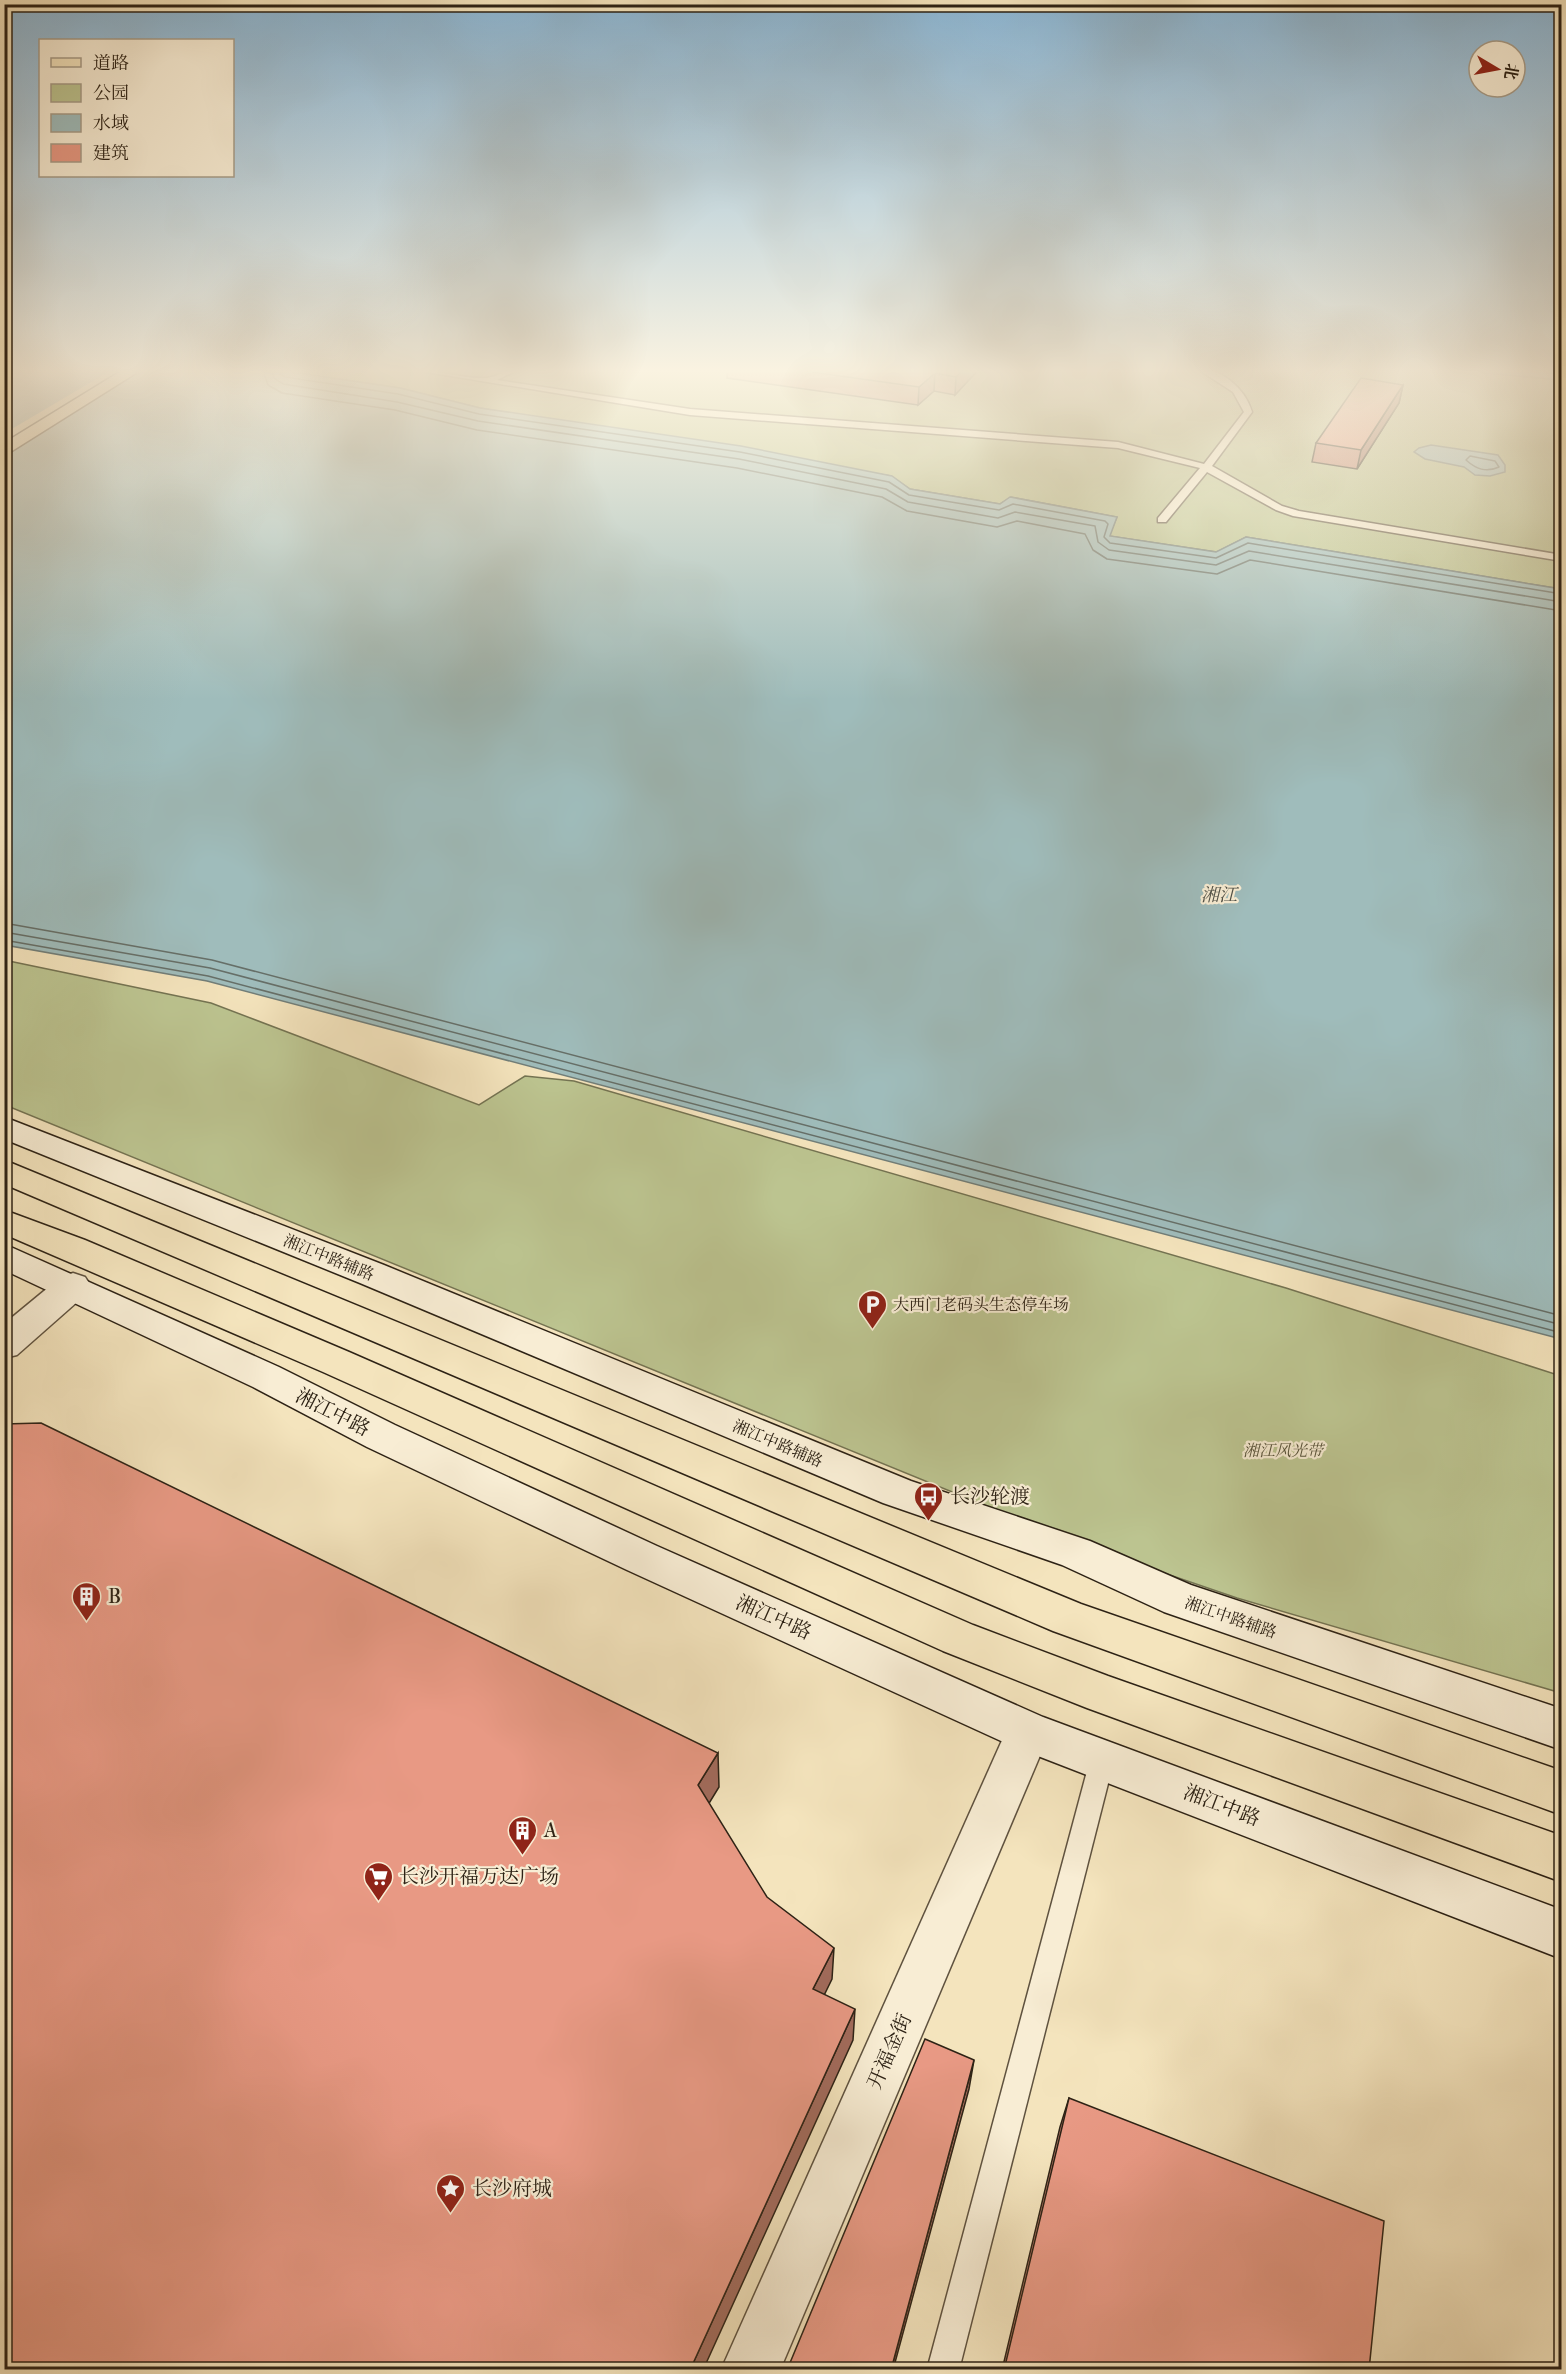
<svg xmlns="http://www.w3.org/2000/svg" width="1566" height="2374" viewBox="0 0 1566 2374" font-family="'IM FELL French Canon','Noto Serif SC',serif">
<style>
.green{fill:#bcc490;stroke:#747352;stroke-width:1.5}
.water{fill:#9fbcbb;stroke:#717e79;stroke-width:1.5}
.pier{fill:#f4e4bd}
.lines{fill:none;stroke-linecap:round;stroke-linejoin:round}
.shore{stroke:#666f68;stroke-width:1.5}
.lane-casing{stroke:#5f523f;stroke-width:3}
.street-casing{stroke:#5f523f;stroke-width:3}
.secondary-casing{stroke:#2d2215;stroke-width:3}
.primary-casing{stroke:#2d2215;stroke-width:3}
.lane{fill:#f8edd4;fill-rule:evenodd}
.street{fill:#f8edd4;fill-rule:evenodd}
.secondary{fill:#f8edd4;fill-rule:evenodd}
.primary{fill:#f4e4bd;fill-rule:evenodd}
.wall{fill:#c88472;stroke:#2d2215;stroke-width:1.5}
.shaded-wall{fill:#a26b5c;stroke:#2d2215;stroke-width:1.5}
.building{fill:#e89984;stroke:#2d2215;stroke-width:1.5}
.labels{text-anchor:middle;stroke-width:4.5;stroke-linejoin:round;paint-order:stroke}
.street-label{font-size:16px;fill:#2d2215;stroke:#f8edd4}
.poi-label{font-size:16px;fill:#2d2215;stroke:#f8edd4;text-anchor:start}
.park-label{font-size:16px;font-style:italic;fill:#58533a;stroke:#f8edd4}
.water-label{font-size:18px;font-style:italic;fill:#4f5047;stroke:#f8edd4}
.near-street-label{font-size:20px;fill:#2d2215;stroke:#f8edd4}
.near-poi-label{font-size:20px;fill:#2d2215;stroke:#f8edd4;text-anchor:start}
</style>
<rect width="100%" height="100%" fill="#f4e4bd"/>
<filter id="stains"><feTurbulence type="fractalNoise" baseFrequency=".00333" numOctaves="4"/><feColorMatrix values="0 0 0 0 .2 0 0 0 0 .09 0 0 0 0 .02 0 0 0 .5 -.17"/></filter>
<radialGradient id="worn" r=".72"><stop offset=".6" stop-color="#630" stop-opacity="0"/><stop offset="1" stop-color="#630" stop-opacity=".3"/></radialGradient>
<g class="green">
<path d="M 263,368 L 1434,368 L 1561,380 L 1561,589 L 1246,537 L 1217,552 L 1109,536 L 1117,517 L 1011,497 L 1000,504 L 910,489 L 891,476 L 480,408 L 400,388 Z"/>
<path d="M 4,960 L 211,1003 L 479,1105 L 525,1076 L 574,1081 L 1286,1288 L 1561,1376 L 1561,1693 L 1237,1598 L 1082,1545 L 5,1105 Z"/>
</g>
<g class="water">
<path d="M 4,368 L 263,368 L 400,388 L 480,408 L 741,446 L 892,476 L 910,489 L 1000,504 L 1010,497 L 1117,517 L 1110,536 L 1216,552 L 1246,537 L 1561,589 L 1561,1339 L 207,981 L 5,945 Z"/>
<path d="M 1434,368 L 1561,368 L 1561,380 Z"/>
<path d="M 1431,445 L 1498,455 L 1505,465 L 1505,472 L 1490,476 L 1475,475 L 1464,467 L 1425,459 L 1414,452 L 1419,448 Z"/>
</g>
<path class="pier" d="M 115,368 L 141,368 L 5,453 L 5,433 Z"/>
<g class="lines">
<g class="shore">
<path d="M 262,368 L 268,385 L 282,393 L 395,410 L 477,430 L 737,468 L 882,497 L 907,511 L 997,527 L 1017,521 L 1085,534 L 1093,550 L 1107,559 L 1217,574 L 1250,560 L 1562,611"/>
<path d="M 271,368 L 274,378 L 283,384 L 397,402 L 478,421 L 739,459 L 886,489 L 908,502 L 998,518 L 1015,512 L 1095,526 L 1098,542 L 1109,550 L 1216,565 L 1249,551 L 1562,602"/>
<path d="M 279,368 L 280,374 L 285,377 L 398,394 L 479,414 L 740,452 L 889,482 L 909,495 L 999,510 L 1013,504 L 1105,521 L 1108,524 L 1104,537 L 1110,543 L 1216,558 L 1248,543 L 1562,594"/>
<path d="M 1500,368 L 1562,374"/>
<path d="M 1470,456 L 1495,461 L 1499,467 C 1486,473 1476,469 1466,460 Z"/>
<path d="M 4,923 L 212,960 L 1562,1316"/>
<path d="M 4,932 L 210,968 L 1562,1325"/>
<path d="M 4,940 L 208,976 L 1562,1333"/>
</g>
<defs>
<g id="lane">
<path d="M 402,368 C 429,368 462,379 486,378 C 498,377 508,368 521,368 L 497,380 L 690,409 L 1118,442 L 1204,464 L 1244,412 L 1233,392 L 1196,368 C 1221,368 1245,388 1252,412 L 1212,466 L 1282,506 L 1299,511 L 1562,555 L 1562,561 L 1293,516 L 1276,510 L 1207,472 L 1166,522 L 1158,522 L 1158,518 L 1200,468 L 1118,448 L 690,415 Z"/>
<path d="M 1102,1749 L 1111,1752 L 1114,1760 L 959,2370 L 927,2370 L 1090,1760 L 1093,1752 Z"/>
</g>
<g id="street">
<path d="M 73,1273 L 85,1277 L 91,1286 L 85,1295 L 17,1355 L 4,1358 L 4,1324 L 61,1277 Z"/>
<path d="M 1028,1712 L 1044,1718 L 1050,1732 L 780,2370 L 721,2370 L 1012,1718 Z"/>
</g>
<g id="secondary">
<path d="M 4,1117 L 384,1265 L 911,1481 L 1090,1541 L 1191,1585 L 1562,1709 L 1562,1750 L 1164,1612 L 1062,1565 L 883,1503 L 360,1283 L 4,1139 Z"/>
<path d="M 4,1244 L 279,1367 L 395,1425 L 657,1546 L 1043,1717 L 1562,1910 L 1562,1959 L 1012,1746 L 627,1570 L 367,1447 L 253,1387 L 4,1270 Z"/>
</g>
<g id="primary">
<path d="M 126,368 L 144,368 L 4,456 L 4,443 Z"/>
<path d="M 4,1160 L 1081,1604 L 1562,1771 L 1562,1815 L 1053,1631 L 4,1184 Z"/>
<path d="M 4,1210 L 85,1240 L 349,1352 L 973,1625 L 1108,1676 L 1562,1836 L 1562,1882 L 1087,1708 L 943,1651 L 323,1372 L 4,1234 Z"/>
</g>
</defs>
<use href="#lane" class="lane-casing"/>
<use href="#street" class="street-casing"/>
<use href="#secondary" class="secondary-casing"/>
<use href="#primary" class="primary-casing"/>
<use href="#lane" class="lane"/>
<use href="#street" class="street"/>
<use href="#secondary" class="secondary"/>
<use href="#primary" class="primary"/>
</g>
<g class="wall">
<path d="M 727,368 L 980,368 L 955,395 L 934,391 L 918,405 L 727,378 Z"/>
<path d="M 1403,385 L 1399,403 L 1357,469 L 1312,462 L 1316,443 Z"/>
<path d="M 1069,2098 L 1369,2370 L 1002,2370 L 1060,2127 Z"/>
</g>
<g class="shaded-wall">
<path d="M 964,368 L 980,368 L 955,395 L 956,377 Z"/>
<path d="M 935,373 L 934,391 L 918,405 L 919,387 Z"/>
<path d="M 1403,385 L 1399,403 L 1357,469 L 1361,450 Z"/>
<path d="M 718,1753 L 719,1787 L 700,1818 L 698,1785 Z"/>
<path d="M 834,1948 L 832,1979 L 812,2020 L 813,1989 Z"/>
<path d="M 855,2009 L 853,2040 L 703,2370 L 690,2370 Z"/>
<path d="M 974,2060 L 969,2089 L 893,2370 L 891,2370 Z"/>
</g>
<g class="building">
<path d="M 783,368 L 964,368 L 956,377 L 935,373 L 919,387 Z"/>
<path d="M 1361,378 L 1403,385 L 1361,450 L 1316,443 Z"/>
<path d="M 41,1423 L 718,1753 L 698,1785 L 767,1897 L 834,1948 L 813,1989 L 855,2009 L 690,2370 L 4,2370 L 4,1424 Z"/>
<path d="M 925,2039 L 974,2060 L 891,2370 L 787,2370 Z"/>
<path d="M 1069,2098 L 1384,2221 L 1369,2370 L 1004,2370 Z"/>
</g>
<linearGradient id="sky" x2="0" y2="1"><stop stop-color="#8bb7d6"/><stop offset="0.53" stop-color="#faf3e1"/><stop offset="1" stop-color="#faf3e1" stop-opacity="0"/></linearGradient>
<rect width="1566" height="700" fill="url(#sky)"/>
<defs>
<symbol id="parking-pin" viewBox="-11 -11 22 30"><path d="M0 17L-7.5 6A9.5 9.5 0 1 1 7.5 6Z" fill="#8f2418" stroke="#f8edd4"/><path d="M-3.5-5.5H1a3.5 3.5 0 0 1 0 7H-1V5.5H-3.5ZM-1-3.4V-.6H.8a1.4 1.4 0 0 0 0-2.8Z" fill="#fff"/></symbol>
<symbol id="bus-pin" viewBox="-11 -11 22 30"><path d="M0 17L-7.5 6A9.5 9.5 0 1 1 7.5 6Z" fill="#8f2418" stroke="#f8edd4"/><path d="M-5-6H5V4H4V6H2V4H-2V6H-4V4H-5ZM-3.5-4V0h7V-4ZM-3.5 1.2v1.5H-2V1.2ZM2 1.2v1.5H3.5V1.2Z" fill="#fff"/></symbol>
<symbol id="building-pin" viewBox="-11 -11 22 30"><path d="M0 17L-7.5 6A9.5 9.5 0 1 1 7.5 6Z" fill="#8f2418" stroke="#f8edd4"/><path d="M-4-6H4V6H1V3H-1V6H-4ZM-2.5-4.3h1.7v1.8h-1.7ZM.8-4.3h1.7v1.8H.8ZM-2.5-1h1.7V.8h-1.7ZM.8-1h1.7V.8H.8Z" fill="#fff"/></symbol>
<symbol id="supermarket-pin" viewBox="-11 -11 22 30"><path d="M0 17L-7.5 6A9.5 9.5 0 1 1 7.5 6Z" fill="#8f2418" stroke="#f8edd4"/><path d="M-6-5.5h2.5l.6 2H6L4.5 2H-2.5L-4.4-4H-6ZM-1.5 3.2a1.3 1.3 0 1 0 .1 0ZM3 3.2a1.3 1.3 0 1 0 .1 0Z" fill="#fff"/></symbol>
<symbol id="sight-pin" viewBox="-11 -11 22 30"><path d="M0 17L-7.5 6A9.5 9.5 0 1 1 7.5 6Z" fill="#8f2418" stroke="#f8edd4"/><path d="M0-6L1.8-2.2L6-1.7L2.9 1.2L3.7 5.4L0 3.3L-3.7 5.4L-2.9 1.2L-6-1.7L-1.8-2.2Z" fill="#fff"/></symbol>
</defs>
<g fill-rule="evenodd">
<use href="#parking-pin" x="856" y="1288" width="33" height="45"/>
<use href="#bus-pin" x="912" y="1480" width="33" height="45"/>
<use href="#building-pin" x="70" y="1580" width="33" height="45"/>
<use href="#building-pin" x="506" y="1814" width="33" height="45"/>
<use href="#supermarket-pin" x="362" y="1860" width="33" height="45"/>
<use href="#sight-pin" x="434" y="2172" width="33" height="45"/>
</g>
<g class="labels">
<g class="street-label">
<text transform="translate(329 1257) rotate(22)" y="6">湘江中路辅路</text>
<text transform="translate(778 1443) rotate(23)" y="6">湘江中路辅路</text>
<text transform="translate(1231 1617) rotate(19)" y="6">湘江中路辅路</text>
</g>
<g class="poi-label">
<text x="893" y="1310">大西门老码头生态停车场</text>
</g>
<g class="park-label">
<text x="1283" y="1456">湘江风光带</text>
</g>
<g class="water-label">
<text x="1219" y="901">湘江</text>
</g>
<g class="near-street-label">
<text transform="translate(333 1412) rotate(27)" y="7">湘江中路</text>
<text transform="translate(774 1617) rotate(24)" y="7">湘江中路</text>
<text transform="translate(1222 1805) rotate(21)" y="7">湘江中路</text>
<text transform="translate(889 2051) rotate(-66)" y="7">开福金街</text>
</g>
<g class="near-poi-label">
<text x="950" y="1503">长沙轮渡</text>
<text x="108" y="1603">B</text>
<text x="544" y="1837">A</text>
<text x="399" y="1883">长沙开福万达广场</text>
<text x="472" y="2195">长沙府城</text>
</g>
</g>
<rect width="1566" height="2374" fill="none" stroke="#f4e4bd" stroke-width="24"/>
<rect x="6" y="6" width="1554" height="2362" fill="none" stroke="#2d2215" stroke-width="3"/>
<rect x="12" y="12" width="1542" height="2350" fill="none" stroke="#2d2215" stroke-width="1.5"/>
<rect x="39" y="39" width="195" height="138" fill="#f8edd4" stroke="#a79c88" stroke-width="1.5"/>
<rect x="51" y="58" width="30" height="9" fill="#f4e4bd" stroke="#a79c88" stroke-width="1.5"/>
<text x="93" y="69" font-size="18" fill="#2d2215">道路</text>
<rect x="51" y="84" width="30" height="18" fill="#bcc490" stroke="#a79c88" stroke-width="1.5"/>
<text x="93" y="99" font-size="18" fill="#2d2215">公园</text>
<rect x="51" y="114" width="30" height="18" fill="#9fbcbb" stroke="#a79c88" stroke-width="1.5"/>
<text x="93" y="129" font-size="18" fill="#2d2215">水域</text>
<rect x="51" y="144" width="30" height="18" fill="#e89984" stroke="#a79c88" stroke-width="1.5"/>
<text x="93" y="159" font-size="18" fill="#2d2215">建筑</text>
<g transform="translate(1497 69) rotate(100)"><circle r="28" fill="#f8edd4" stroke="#a79c88" stroke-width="1.5"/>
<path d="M0-4.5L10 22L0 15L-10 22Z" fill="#8f2418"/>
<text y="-9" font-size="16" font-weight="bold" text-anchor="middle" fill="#2d2215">北</text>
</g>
<rect width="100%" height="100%" filter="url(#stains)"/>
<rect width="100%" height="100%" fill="url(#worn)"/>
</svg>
